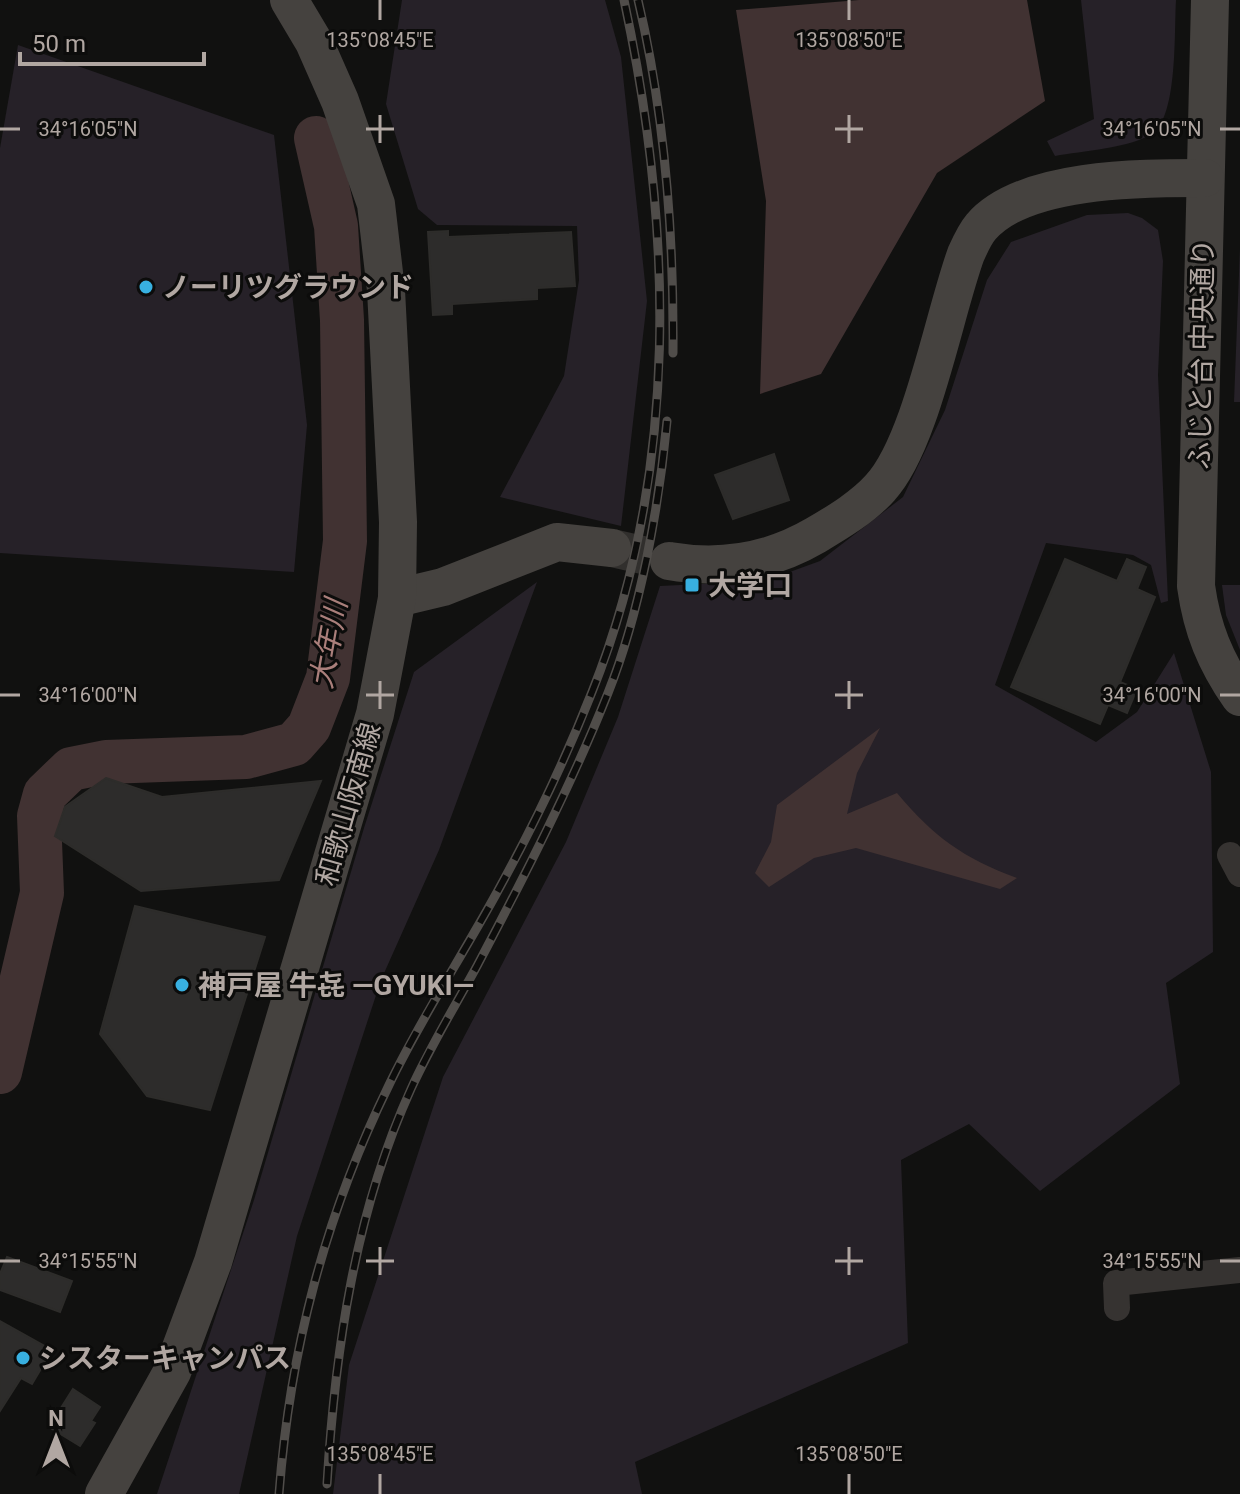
<svg xmlns="http://www.w3.org/2000/svg" width="1240" height="1494" viewBox="0 0 1240 1494" font-family="Roboto,'Noto Sans JP',sans-serif">
<style>
.green{fill:#262128}
.water{fill:#413232}
.lines{fill:none;stroke-linecap:round;stroke-linejoin:round}
.river{stroke:#413232;stroke-width:44}
.building{fill:#2d2c2b;stroke:#2d2c2a;stroke-width:2}
.secondary-tunnel{stroke:#312f2d;stroke-width:38;stroke-dasharray:38 19;stroke-linecap:butt}
.street{stroke:#363331;stroke-width:26}
.secondary{stroke:#45423f;stroke-width:38}
.rail-casing{stroke:#504d4a;stroke-width:9}
.rail{stroke:#0c0c0b;stroke-width:6;stroke-dasharray:18;stroke-linecap:butt}
.ticks{fill:none;stroke:#b1a7a2;stroke-width:3}
.poi-dot{fill:#38b0e1;stroke:#0c0c0b;stroke-width:3}
.labels{text-anchor:middle;stroke-width:6;stroke-linejoin:round;paint-order:stroke}
.poi-label{font-size:28px;font-weight:bold;fill:#b1a7a2;stroke:#0c0c0b;text-anchor:start}
.street-label{font-size:28px;fill:#b1a7a2;stroke:#0c0c0b}
.water-label{font-size:30px;font-style:italic;fill:#aa7f7b;stroke:#0c0c0b}
.ticks-label{font-size:20px;text-anchor:middle;fill:#b1a7a2;stroke:#0c0c0b;stroke-width:6;stroke-linejoin:round;paint-order:stroke}
</style>
<rect width="100%" height="100%" fill="#111110"/>
<g class="green">
<path d="M 402,0 L 605,0 L 621,57 L 647,301 L 621,526 L 500,497 L 564,376 L 579,280 L 577,226 L 437,225 L 418,209 L 386,104 Z"/>
<path d="M 1081,0 L 1176,0 C 1174,32 1178,114 1153,133 C 1132,148 1081,151 1055,156 L 1047,141 L 1094,119 Z"/>
<path d="M 18,45 L 274,135 L 307,425 L 294,572 L 0,553 L 0,148 Z"/>
<path d="M 1128,213 L 1142,218 L 1158,230 L 1163,261 L 1158,375 L 1168,601 L 1161,603 L 1151,565 L 1133,555 L 1046,543 L 995,685 L 1096,742 L 1137,712 L 1174,653 L 1211,772 L 1213,952 L 1166,983 L 1180,1084 L 1040,1191 L 969,1124 L 901,1160 L 908,1343 L 635,1462 L 642,1494 L 333,1494 L 349,1365 L 443,1077 L 566,842 L 618,717 L 660,586 L 765,581 L 820,561 L 903,497 L 945,410 L 987,280 L 1011,242 L 1087,215 Z"/>
<path d="M 1240,248 L 1240,402 L 1234,402 Z"/>
<path d="M 537,582 L 439,850 L 381,980 L 297,1236 L 239,1494 L 157,1494 L 254,1200 L 364,828 L 414,672 Z"/>
<path d="M 1222,585 L 1240,585 L 1240,650 L 1226,615 Z"/>
</g>
<g class="water">
<path d="M 859,0 L 1027,0 L 1045,101 L 937,173 L 821,374 L 760,394 L 766,201 L 736,10 Z"/>
<path d="M 880,728 L 857,773 L 847,814 L 897,793 C 934,837 963,858 1017,878 L 1000,889 L 856,848 L 814,858 L 769,887 L 755,873 L 771,842 L 777,805 Z"/>
</g>
<g class="lines">
<path class="river" d="M 0,1072 L 42,893 L 39,816 L 45,794 L 71,769 L 106,762 L 246,757 L 294,744 L 309,727 L 328,678 L 345,541 L 342,320 L 336,226 L 316,138"/>
</g>
<g class="building">
<path d="M 448,231 L 448,237 L 571,232 L 575,286 L 537,288 L 537,299 L 452,304 L 452,314 L 433,315 L 428,232 Z"/>
<path d="M 774,454 L 789,500 L 733,519 L 715,475 Z"/>
<path d="M 1065,559 L 1117,581 L 1127,559 L 1146,567 L 1137,589 L 1155,597 L 1120,682 L 1137,689 L 1127,713 L 1108,705 L 1100,724 L 1011,687 Z"/>
<path d="M 106,778 L 162,797 L 321,781 L 279,880 L 141,891 L 55,836 L 65,807 Z"/>
<path d="M 135,906 L 265,937 L 210,1110 L 147,1096 L 100,1034 Z"/>
<path d="M 7,1257 L 72,1281 L 60,1312 L 0,1290 L 0,1274 Z"/>
<path d="M 0,1321 L 52,1350 L 32,1384 L 21,1378 L 0,1411 Z"/>
<path d="M 73,1389 L 100,1407 L 91,1421 L 95,1423 L 80,1446 L 49,1427 Z"/>
</g>
<g class="lines">
<path class="secondary-tunnel" d="M 612,548 L 669,561"/>
<g class="street">
<path d="M 1230,855 L 1240,874"/>
<path d="M 1117,1308 L 1116,1283 L 1240,1270"/>
</g>
<g class="secondary">
<path d="M 1210,0 L 1196,586 C 1202,629 1215,661 1240,697"/>
<path d="M 669,561 C 722,570 770,562 816,535 C 838,522 863,507 880,488 C 921,444 944,314 966,254 C 970,245 975,234 981,227 C 1024,177 1144,178 1205,178"/>
<path d="M 397,598 L 443,587 L 557,542 L 612,548"/>
<path d="M 104,1494 L 172,1372 L 213,1262 L 375,714 L 397,598 L 398,522 L 386,290 L 376,204 L 340,101 L 314,42 L 289,0"/>
</g>
<defs>
<g id="rail">
<path d="M 638,0 C 665,115 674,236 673,353"/>
<path d="M 327,1484 C 335,1350 355,1212 411,1089 C 430,1047 455,1006 477,966 C 524,877 571,786 608,693 C 640,613 659,507 667,421"/>
<path d="M 279,1494 C 290,1349 325,1216 389,1085 C 422,1016 465,952 501,885 C 535,823 566,758 592,692 C 680,472 673,228 624,0"/>
</g>
</defs>
<use href="#rail" class="rail-casing"/>
<use href="#rail" class="rail"/>
</g>
<path class="ticks" d="M 380,0 L 380,20M 849,0 L 849,20M 380,115 L 380,143M 849,115 L 849,143M 0,129 L 20,129M 366,129 L 394,129M 835,129 L 863,129M 1220,129 L 1240,129M 380,681 L 380,709M 849,681 L 849,709M 0,695 L 20,695M 366,695 L 394,695M 835,695 L 863,695M 1220,695 L 1240,695M 380,1247 L 380,1275M 849,1247 L 849,1275M 0,1261 L 20,1261M 366,1261 L 394,1261M 835,1261 L 863,1261M 1220,1261 L 1240,1261M 380,1474 L 380,1494M 849,1474 L 849,1494"/>
<g class="poi-dot">
<circle cx="146" cy="287" r="8"/>
<rect x="684" y="577" width="16" height="16" rx="4"/>
<circle cx="182" cy="985" r="8"/>
<circle cx="23" cy="1358" r="8"/>
</g>
<g class="labels">
<g class="poi-label">
<text x="162" y="297">ノーリツグラウンド</text>
<text x="708" y="595">大学口</text>
<text x="198" y="995">神戸屋 牛㐂 ―GYUKI―</text>
<text x="39" y="1368">シスターキャンパス</text>
</g>
<g class="street-label">
<text transform="translate(1201 354) rotate(-89)" y="10">ふじと台 中央通り</text>
<text transform="translate(348 804) rotate(-74)" y="10">和歌山阪南線</text>
</g>
<g class="water-label">
<text transform="translate(329 644) rotate(-80)" y="10">大年川</text>
</g>
</g>
<g class="ticks-label">
<text x="380" y="47">135°08'45"E</text>
<text x="849" y="47">135°08'50"E</text>
<text x="88" y="136">34°16'05"N</text>
<text x="1152" y="136">34°16'05"N</text>
<text x="88" y="702">34°16'00"N</text>
<text x="1152" y="702">34°16'00"N</text>
<text x="88" y="1268">34°15'55"N</text>
<text x="1152" y="1268">34°15'55"N</text>
<text x="380" y="1461">135°08'45"E</text>
<text x="849" y="1461">135°08'50"E</text>
</g>
<g transform="translate(56 1438)" stroke="#0c0c0b" stroke-width="6" paint-order="stroke">
<path d="M0-6L14 30L0 20L-14 30Z" fill="#b1a7a2"/>
<text y="-12" font-size="22" font-weight="bold" text-anchor="middle" fill="#b1a7a2">N</text>
</g>
<path d="M20 52v12h184v-12" fill="none" stroke="#b1a7a2" stroke-width="4"/>
<text x="32" y="52" font-size="24" fill="#b1a7a2" stroke="#0c0c0b" stroke-width="6" paint-order="stroke">50 m</text>
</svg>
